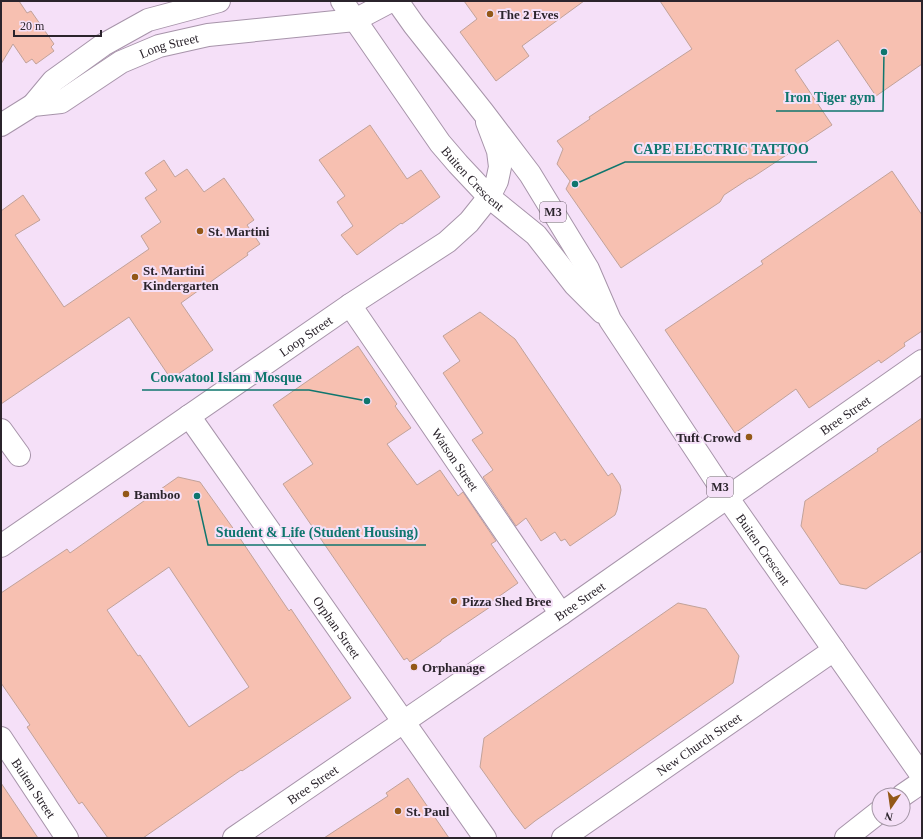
<svg xmlns="http://www.w3.org/2000/svg" width="923" height="839" viewBox="0 0 923 839" font-family="Georgia,serif">
<style>
.building{fill:#f7c0b1;stroke:#c1a29a;fill-rule:evenodd}
.lines{fill:none;stroke-linecap:round;stroke-linejoin:round}
.minor-casing{stroke:#a794aa;stroke-width:24}
.tertiary-casing{stroke:#a794aa;stroke-width:24}
.primary-casing{stroke:#a794aa;stroke-width:24}
.minor{stroke:#fff;stroke-width:22}
.tertiary{stroke:#fff;stroke-width:22}
.primary{stroke:#fff;stroke-width:22}
.poi-dot{fill:#935817;stroke:#f5e0f8;stroke-width:1.5}
.labels{text-anchor:middle;stroke-width:4;stroke-linejoin:round;paint-order:stroke}
.shield{fill:#f5e0f8;stroke:#685c69;stroke-width:1}
.shield-label{font-size:12px;font-weight:bold;fill:#2b242c}
.poi-label{font-size:13px;font-weight:bold;fill:#2b242c;stroke:#f5e0f8;text-anchor:start}
.street-label{font-size:13px;fill:#2b242c;stroke:#f5e0f8}
.leader{fill:none;stroke:#0f766e;stroke-width:1.5}
.callout-dot{fill:#0f766e;stroke:#f5e0f8;stroke-width:1.5}
.callout-label{font-size:14px;text-anchor:middle;font-weight:bold;fill:#0f766e;stroke:#f5e0f8;stroke-width:4;stroke-linejoin:round;paint-order:stroke}
</style>
<rect width="100%" height="100%" fill="#f5e0f8"/>
<g class="building">
<path d="M 1,1 L 19,1 L 27,13 L 31,11 L 54,44 L 51,47 L 54,51 L 36,64 L 32,59 L 26,63 L 13,44 L 1,64 Z"/>
<path d="M 464,1 L 584,1 L 522,46 L 529,56 L 496,81 L 460,32 L 477,19 Z"/>
<path d="M 660,1 L 922,1 L 922,64 L 876,96 L 838,40 L 795,70 L 832,125 L 750,179 L 750,178 L 724,195 L 720,202 L 621,268 L 566,189 L 570,181 L 557,164 L 563,149 L 557,141 L 590,119 L 589,117 L 692,49 Z"/>
<path d="M 370,125 L 407,179 L 421,170 L 440,197 L 402,224 L 401,223 L 357,255 L 341,235 L 353,226 L 337,202 L 345,196 L 319,160 Z"/>
<path d="M 164,160 L 175,177 L 187,169 L 204,192 L 224,178 L 254,220 L 247,225 L 260,244 L 247,253 L 248,255 L 181,303 L 213,350 L 171,379 L 129,317 L 1,404 L 1,211 L 23,195 L 40,220 L 15,235 L 64,307 L 149,249 L 141,236 L 161,222 L 145,198 L 157,190 L 145,173 Z"/>
<path d="M 892,171 L 922,215 L 922,331 L 904,343 L 905,346 L 881,363 L 879,360 L 809,408 L 796,389 L 735,433 L 665,330 L 763,264 L 761,261 Z"/>
<path d="M 480,312 L 515,339 L 608,476 L 612,473 L 620,485 L 621,490 L 617,510 L 615,515 L 570,546 L 565,539 L 561,541 L 555,532 L 541,541 L 526,518 L 516,526 L 483,477 L 493,470 L 472,440 L 483,433 L 443,373 L 460,361 L 443,336 Z"/>
<path d="M 358,346 L 397,404 L 395,406 L 411,428 L 387,444 L 417,485 L 440,470 L 458,496 L 463,492 L 496,541 L 491,544 L 518,583 L 491,602 L 493,605 L 441,640 L 441,641 L 410,662 L 407,658 L 404,660 L 283,484 L 313,464 L 273,405 Z"/>
<path d="M 922,418 L 922,551 L 866,589 L 840,584 L 801,526 L 805,501 L 878,451 L 877,449 Z"/>
<path d="M 178,477 L 200,482 L 235,531 L 289,611 L 291,609 L 351,698 L 242,771 L 241,770 L 143,838 L 108,838 L 82,802 L 79,804 L 27,727 L 30,725 L 1,683 L 1,593 L 67,549 L 70,553 ZM 169,567 L 249,687 L 189,727 L 140,655 L 138,656 L 107,610 Z"/>
<path d="M 678,603 L 706,609 L 739,656 L 733,683 L 535,821 L 525,829 L 512,812 L 480,767 L 484,738 Z"/>
<path d="M 408,778 L 449,838 L 324,838 L 388,796 L 386,793 Z"/>
<path d="M 1,783 L 38,838 L 1,838 Z"/>
</g>
<g class="lines">
<defs>
<g id="minor">
<path id="s1" d="M 350,305 L 561,614"/>
<path id="s2" d="M 189,416 L 485,838"/>
<path d="M 1,430 L 19,455"/>
<path id="s3" d="M 1,738 L 67,838"/>
<path id="s4" d="M 234,838 L 561,614 L 922,361"/>
<path id="s5" d="M 563,838 L 834,650"/>
</g>
<g id="tertiary">
<path id="s6" d="M 1,125 L 33,105 L 61,102 L 121,62 L 159,46 L 208,35 L 355,20 L 391,1"/>
<path id="s7" d="M 1,546 L 350,305 L 447,242 L 469,222 L 489,197 L 497,181 L 500,167 L 498,151 L 487,122"/>
</g>
<g id="primary">
<path id="s8" d="M 342,1 L 440,143 L 458,164 L 489,197 L 536,235 L 575,285 L 602,312"/>
<path id="s9" d="M 397,1 L 414,25 L 483,112 L 530,174 L 588,269 L 610,320 L 727,497 L 922,776"/>
<path d="M 33,105 L 53,81 L 103,45 L 148,20 L 219,1"/>
<path d="M 903,795 L 922,782"/>
<path d="M 846,838 L 879,812"/>
</g>
</defs>
<use href="#minor" class="minor-casing"/>
<use href="#tertiary" class="tertiary-casing"/>
<use href="#primary" class="primary-casing"/>
<use href="#minor" class="minor"/>
<use href="#tertiary" class="tertiary"/>
<use href="#primary" class="primary"/>
</g>
<g class="poi-dot">
<circle cx="490" cy="14" r="4"/>
<circle cx="200" cy="231" r="4"/>
<circle cx="135" cy="277" r="4"/>
<circle cx="749" cy="437" r="4"/>
<circle cx="126" cy="494" r="4"/>
<circle cx="454" cy="601" r="4"/>
<circle cx="414" cy="667" r="4"/>
<circle cx="398" cy="811" r="4"/>
</g>
<g class="labels">
<g class="shield">
<rect x="540" y="202" width="26" height="20" rx="3"/>
<rect x="707" y="477" width="26" height="20" rx="3"/>
</g>
<g class="shield-label">
<text x="553" y="216">M3</text>
<text x="720" y="491">M3</text>
</g>
<g class="poi-label">
<text x="498" y="19">The 2 Eves</text>
<text x="208" y="236">St. Martini</text>
<text x="143" y="275">St. Martini<tspan x="143" dy="15">Kindergarten</tspan></text>
<text x="741" y="442" text-anchor="end">Tuft Crowd</text>
<text x="134" y="499">Bamboo</text>
<text x="462" y="606">Pizza Shed Bree</text>
<text x="422" y="672">Orphanage</text>
<text x="406" y="816">St. Paul</text>
</g>
<g class="street-label">
<text dy="5" stroke="none"><textPath href="#s6" startOffset="189">Long Street</textPath></text>
<text dy="5" stroke="none"><textPath href="#s8" startOffset="221">Buiten Crescent</textPath></text>
<text dy="5" stroke="none"><textPath href="#s7" startOffset="370">Loop Street</textPath></text>
<text dy="5" stroke="none"><textPath href="#s4" startOffset="743">Bree Street</textPath></text>
<text dy="5" stroke="none"><textPath href="#s1" startOffset="187">Watson Street</textPath></text>
<text dy="5" stroke="none"><textPath href="#s9" startOffset="661">Buiten Crescent</textPath></text>
<text dy="5" stroke="none"><textPath href="#s4" startOffset="419">Bree Street</textPath></text>
<text dy="5" stroke="none"><textPath href="#s2" startOffset="258">Orphan Street</textPath></text>
<text dy="5" stroke="none"><textPath href="#s5" startOffset="165">New Church Street</textPath></text>
<text dy="5" stroke="none"><textPath href="#s4" startOffset="95">Bree Street</textPath></text>
<text dy="5" stroke="none"><textPath href="#s3" startOffset="60">Buiten Street</textPath></text>
</g>
</g>
<path class="leader" d="M884 52L883 111H776M575 184L625 162H817M367 401L309 390H142M197 496L208 545H426"/>
<g class="callout-dot">
<circle cx="884" cy="52" r="4"/>
<circle cx="575" cy="184" r="4"/>
<circle cx="367" cy="401" r="4"/>
<circle cx="197" cy="496" r="4"/>
</g>
<g class="callout-label">
<text x="830" y="102">Iron Tiger gym</text>
<text x="721" y="154">CAPE ELECTRIC TATTOO</text>
<text x="226" y="382">Coowatool Islam Mosque</text>
<text x="317" y="537">Student &amp; Life (Student Housing)</text>
</g>
<rect width="923" height="839" fill="none" stroke="#2b242c" stroke-width="4"/>
<g transform="translate(891 807) rotate(193)"><circle r="19" fill="#f5e0f8" stroke="#a495a6"/>
<path d="M0-3L7 15L0 10L-7 15Z" fill="#935817"/>
<text y="-6" font-size="11" font-weight="bold" text-anchor="middle" fill="#2b242c">N</text>
</g>
<path d="M14 30v6h87v-6" fill="none" stroke="#2b242c" stroke-width="2"/>
<text x="20" y="30" font-size="12" fill="#2b242c" stroke="#f5e0f8" stroke-width="3" paint-order="stroke">20 m</text>
</svg>
